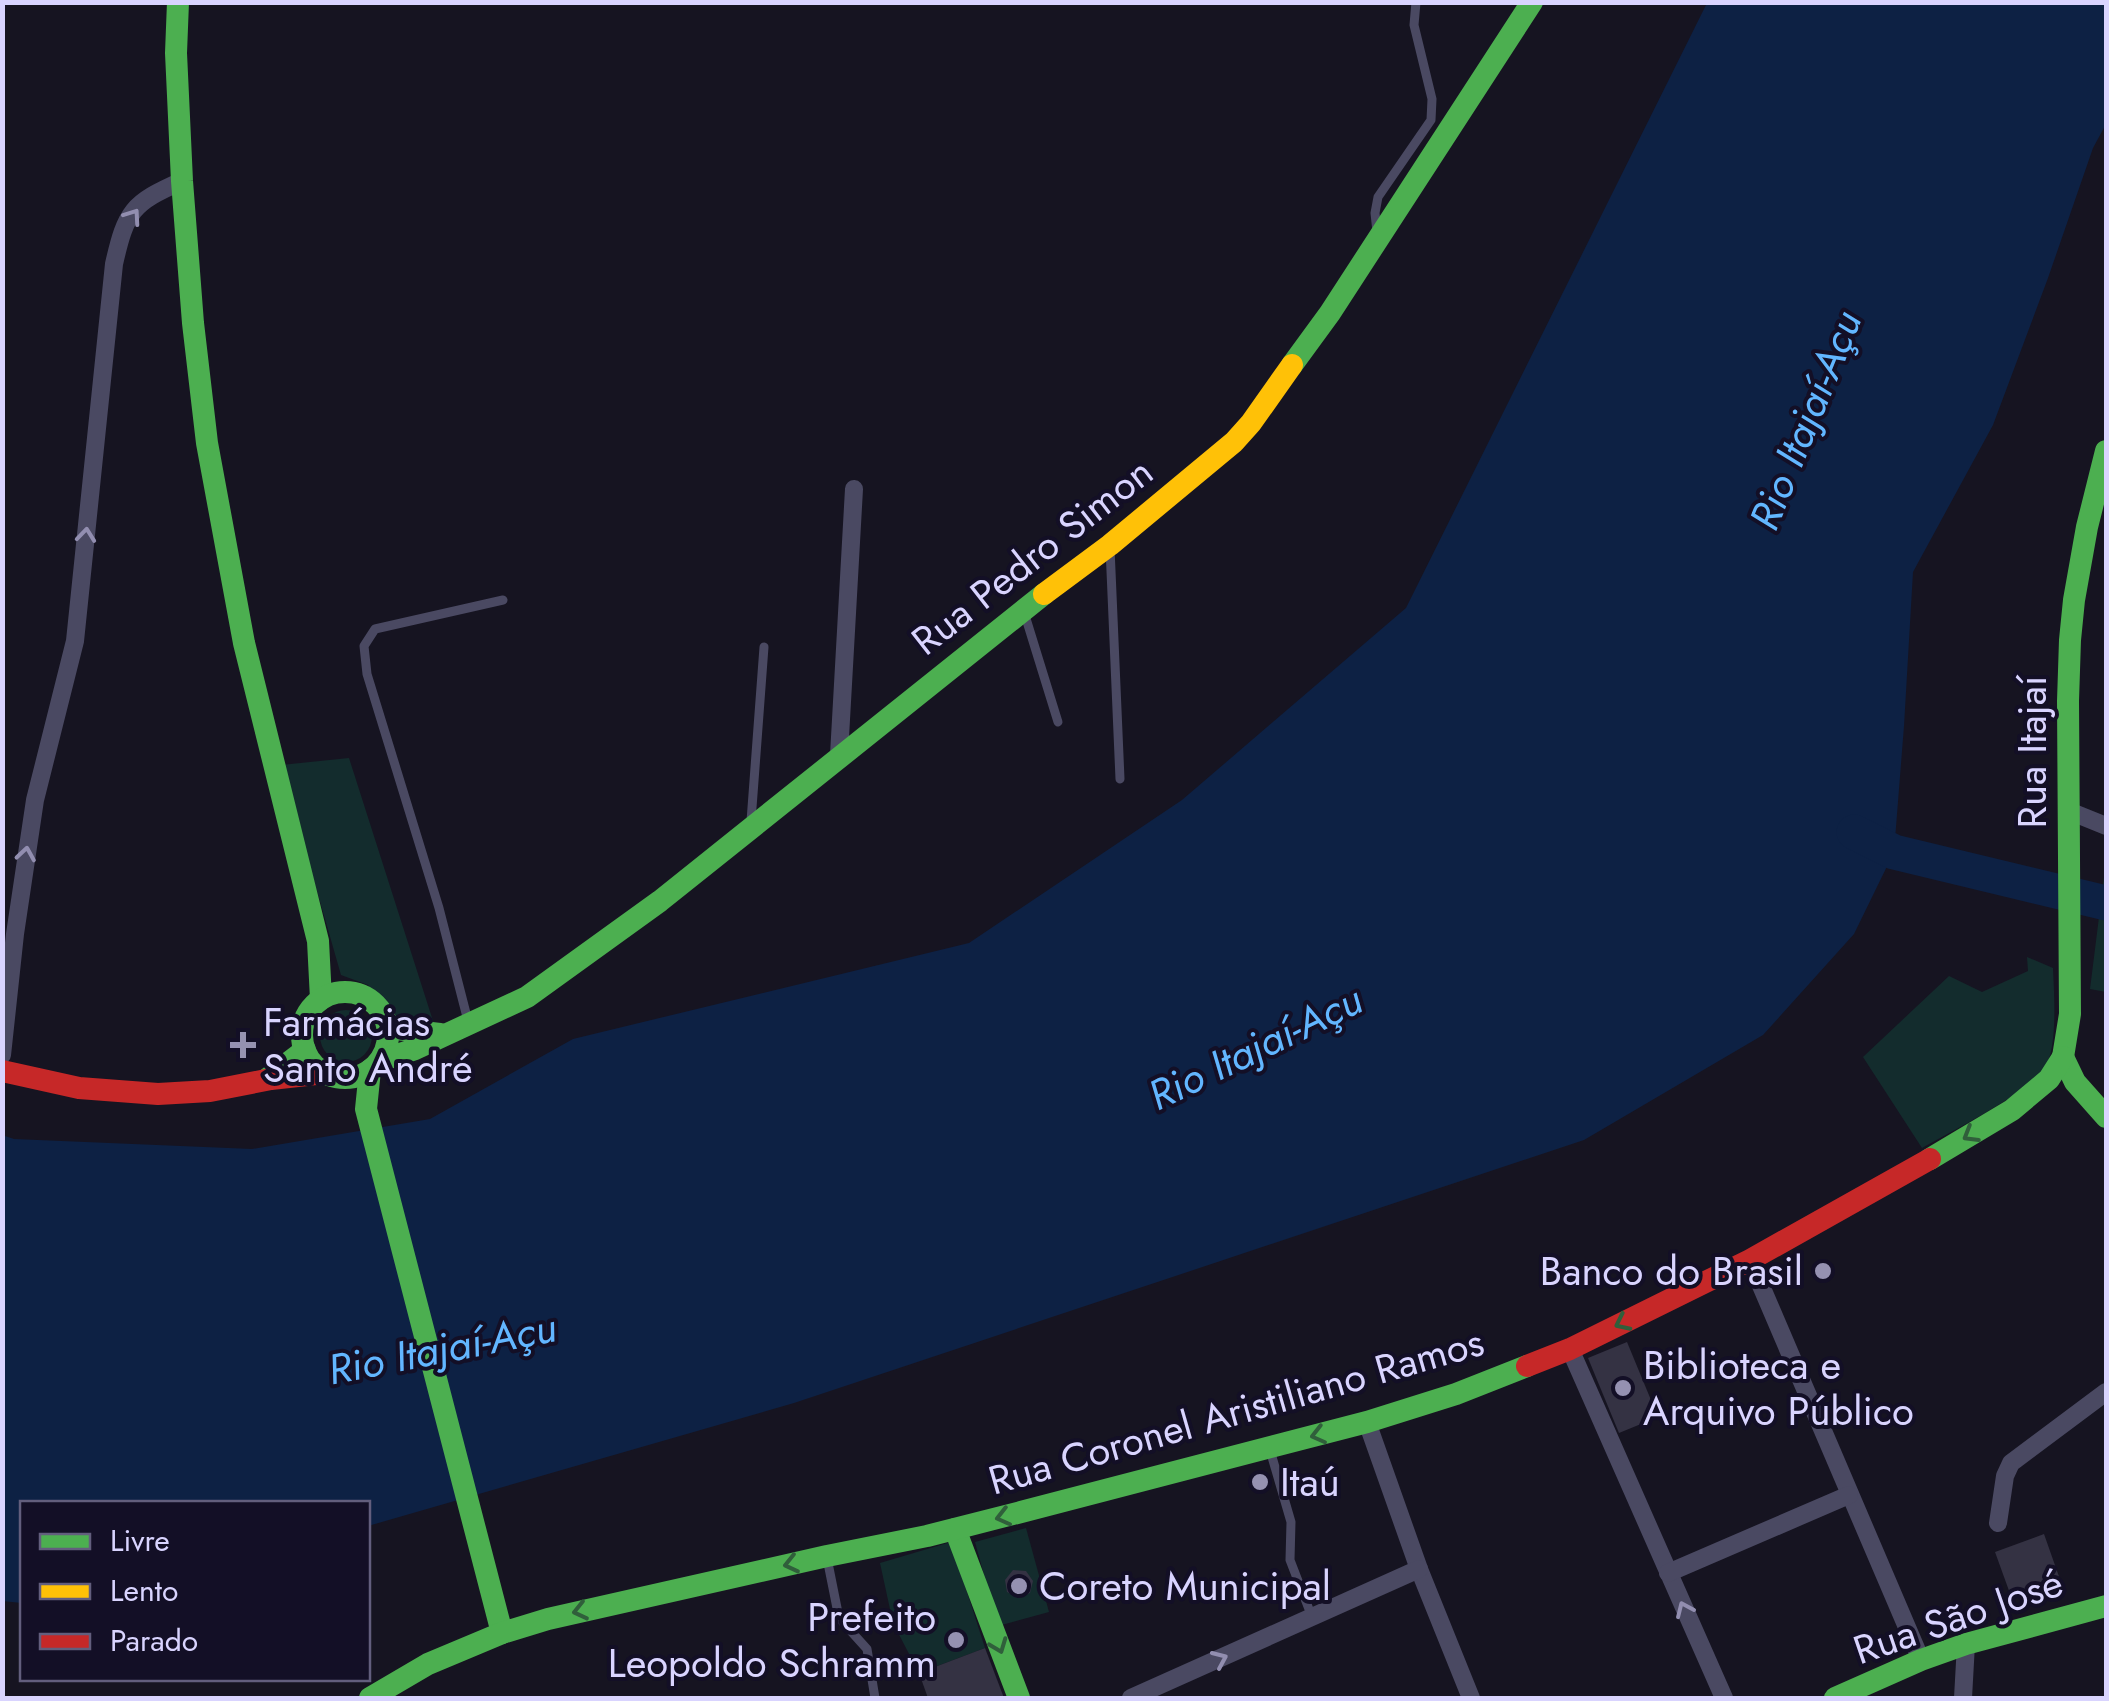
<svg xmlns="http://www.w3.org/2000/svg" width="2109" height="1701" viewBox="0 0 2109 1701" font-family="Jost,sans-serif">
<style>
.green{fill:#132c2d}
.water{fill:#0d2144}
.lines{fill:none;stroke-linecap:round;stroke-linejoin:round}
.river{stroke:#0d2144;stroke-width:35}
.building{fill:#343243}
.lane{stroke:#4a4962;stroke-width:9}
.street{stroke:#4a4962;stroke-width:18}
.fast{stroke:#4caf50;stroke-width:22}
.slow{stroke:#ffc107;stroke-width:22}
.jam{stroke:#c62828;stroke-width:22}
.oneway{stroke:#928eb0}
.oneway2{stroke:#305f3b}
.poi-dot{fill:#9591b1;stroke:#130f26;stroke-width:4}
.labels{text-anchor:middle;stroke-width:8;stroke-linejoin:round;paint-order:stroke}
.street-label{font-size:40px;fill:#d9d4ff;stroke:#130f26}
.poi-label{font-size:40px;fill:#d9d4ff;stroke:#130f26;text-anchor:start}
.water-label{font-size:42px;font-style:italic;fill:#62b6ff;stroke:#130f26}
</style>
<rect width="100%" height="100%" fill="#161421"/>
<g class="green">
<path d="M 349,758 L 434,1024 L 398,1029 L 368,985 L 341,975 L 281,765 Z"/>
<path d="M 2106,861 L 2106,992 L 2090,989 Z"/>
<path d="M 2027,957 L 2053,968 C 2054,992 2058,1048 2045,1068 C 2030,1092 1950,1132 1922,1148 L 1863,1057 L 1949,976 L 1982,992 L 2028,971 Z"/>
<circle cx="346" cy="1036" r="26"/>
<path d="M 1026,1528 L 1049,1612 L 998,1626 L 975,1542 Z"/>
<path d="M 951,1542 L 985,1648 L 919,1673 L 893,1623 L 880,1563 Z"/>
</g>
<path class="water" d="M 1707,3 L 2106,3 L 2106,124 L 2093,148 L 2048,278 L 1993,425 L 1913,572 L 1904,726 L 1894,852 L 1854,934 L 1763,1035 L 1584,1140 L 794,1403 L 368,1526 L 368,1504 L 22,1504 L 22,1603 L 2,1601 L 2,1135 L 14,1139 L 252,1149 L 430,1119 L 573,1039 L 969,943 L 1182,800 L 1406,608 Z"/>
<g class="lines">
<path class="river" d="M 1854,832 L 1894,852 L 2106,903"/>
</g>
<g class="building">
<path d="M 1627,1342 L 1658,1417 L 1619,1433 L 1588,1358 Z"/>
<path d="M 2044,1534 L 2063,1588 L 2038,1597 L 2036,1590 L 2012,1599 L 1995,1552 Z"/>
<path d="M 1013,1570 L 1026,1571 L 1033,1581 L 1030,1593 L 1019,1598 L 1007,1592 L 1005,1580 Z"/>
<path d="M 985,1648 L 1004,1698 L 928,1698 L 919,1673 Z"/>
</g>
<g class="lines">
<g class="lane">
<path d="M 1377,232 L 1375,213 L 1378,197 L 1431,120 L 1432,99 L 1414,25 L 1416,2"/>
<path d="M 1110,548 L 1120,779"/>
<path d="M 1024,612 L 1058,722"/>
<path d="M 751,821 L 764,647"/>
<path d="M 468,1021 L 439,908 L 367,674 L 364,646 L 375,629 L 503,600"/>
<path d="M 1270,1450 L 1291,1522 L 1290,1560 L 1312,1617"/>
<path d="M 827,1558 L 839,1618 L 867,1649 L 875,1698"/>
</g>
<g class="street">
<path d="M 839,755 L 854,489"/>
<path d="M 2069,811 L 2106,826"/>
<path d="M 2,1055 L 15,934 L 35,800 L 75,641 L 114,264 C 126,211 132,203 182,181"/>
<path d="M 1750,1260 L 1921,1660"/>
<path d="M 1570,1349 L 1724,1698"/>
<path d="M 1367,1422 L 1419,1569 L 1471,1698"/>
<path d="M 1998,1523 L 2005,1476 L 2011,1463 L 2106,1392"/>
<path d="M 1668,1573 L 1849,1495"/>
<path d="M 1131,1698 L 1419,1569"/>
<path d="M 1963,1698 L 1966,1644"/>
</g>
<g class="fast">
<path d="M 178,2 L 176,53 L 182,181 L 193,323 L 207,443 L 244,643 L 318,941 L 321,999"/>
<path d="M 1292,365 L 1330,313 L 1532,2"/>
<circle cx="345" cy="1035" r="43"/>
<path d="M 388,1028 L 440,1034"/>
<path d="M 2063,1057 L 2070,1014 L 2068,701 L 2070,640 L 2074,600 L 2087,527 L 2106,451"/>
<path d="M 2063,1057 L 2075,1082 L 2106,1117"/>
<path d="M 380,1061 L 415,1049 L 527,997 L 660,901 L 1044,594"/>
<path d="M 370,1070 L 366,1109 L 502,1633"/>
<path d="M 267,1079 L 305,1050"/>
<path d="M 1930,1159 L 2012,1110 L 2049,1079 L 2063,1057"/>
<path d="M 955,1529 L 1019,1698"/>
<path d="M 370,1698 L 428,1664 L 502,1633 L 548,1619 L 827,1556 L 927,1536 L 1021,1512 L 1367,1422 L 1456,1394 L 1527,1366"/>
<path d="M 1835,1698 L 1921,1660 L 1966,1644 L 2106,1606"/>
</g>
<path class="slow" d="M 1044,594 L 1110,545 L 1234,442 L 1251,423 L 1292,365"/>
<g class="jam">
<path d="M 2,1071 L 79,1088 L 158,1094 L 210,1091 L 271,1079 L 325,1073"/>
<path d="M 1527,1366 L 1570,1349 L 1750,1260 L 1930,1159"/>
</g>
</g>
<defs><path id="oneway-chevron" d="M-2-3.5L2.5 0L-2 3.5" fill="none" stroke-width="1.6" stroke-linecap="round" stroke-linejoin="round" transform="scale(2.5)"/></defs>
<g class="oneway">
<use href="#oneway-chevron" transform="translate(133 216) rotate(-55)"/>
<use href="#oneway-chevron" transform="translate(86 535) rotate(-84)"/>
<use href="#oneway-chevron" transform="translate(26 854) rotate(-81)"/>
<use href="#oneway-chevron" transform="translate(1684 1609) rotate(-114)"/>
<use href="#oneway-chevron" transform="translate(1220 1659) rotate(-24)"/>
</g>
<g class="oneway2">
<use href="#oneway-chevron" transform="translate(1970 1135) rotate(149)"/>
<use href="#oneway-chevron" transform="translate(1622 1323) rotate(154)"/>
<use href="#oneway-chevron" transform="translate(1318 1435) rotate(166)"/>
<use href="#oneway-chevron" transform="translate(1003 1517) rotate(166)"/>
<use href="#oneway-chevron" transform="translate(791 1564) rotate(167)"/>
<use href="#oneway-chevron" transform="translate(580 1611) rotate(167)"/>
<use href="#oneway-chevron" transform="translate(999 1646) rotate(69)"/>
</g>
<g class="poi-dot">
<path d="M238 1030h10v10h10v10h-10v10h-10v-10h-10v-10h10z"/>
<circle cx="1823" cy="1271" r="10"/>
<circle cx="1623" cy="1388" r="10"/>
<circle cx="1260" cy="1482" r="10"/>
<circle cx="1019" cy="1586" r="10"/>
<circle cx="956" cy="1640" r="10"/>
</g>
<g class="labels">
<g class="street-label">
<text transform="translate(1032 556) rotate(-38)" y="14">Rua Pedro Simon</text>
<text transform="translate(2032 752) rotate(-90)" y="14">Rua Itajaí</text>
<text transform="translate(1236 1411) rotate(-16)" y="14">Rua Coronel Aristiliano Ramos</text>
<text transform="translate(1958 1616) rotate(-19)" y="14">Rua São José</text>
</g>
<g class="poi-label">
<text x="263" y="1036">Farmácias<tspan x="263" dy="46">Santo André</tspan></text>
<text x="1803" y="1285" text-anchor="end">Banco do Brasil</text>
<text x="1643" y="1379">Biblioteca e<tspan x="1643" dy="46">Arquivo Público</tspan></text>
<text x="1280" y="1496">Itaú</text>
<text x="1039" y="1600">Coreto Municipal</text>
<text x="936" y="1631" text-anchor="end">Prefeito<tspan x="936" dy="46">Leopoldo Schramm</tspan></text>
</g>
<g class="water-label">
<text transform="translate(1805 420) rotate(-68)" y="15">Rio Itajaí-Açu</text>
<text transform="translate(1255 1047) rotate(-26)" y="15">Rio Itajaí-Açu</text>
<text transform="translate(442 1348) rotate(-11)" y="15">Rio Itajaí-Açu</text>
</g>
</g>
<rect width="2109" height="1701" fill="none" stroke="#d9d4ff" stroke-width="10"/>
<rect x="20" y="1501" width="350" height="180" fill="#130f26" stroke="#625e7d" stroke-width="2.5"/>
<rect x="40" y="1534" width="50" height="15" fill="#4caf50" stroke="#625e7d" stroke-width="2.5"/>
<text x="110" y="1551" font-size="30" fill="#d9d4ff">Livre</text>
<rect x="40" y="1584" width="50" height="15" fill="#ffc107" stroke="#625e7d" stroke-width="2.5"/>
<text x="110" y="1601" font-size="30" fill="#d9d4ff">Lento</text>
<rect x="40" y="1634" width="50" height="15" fill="#c62828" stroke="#625e7d" stroke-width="2.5"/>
<text x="110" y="1651" font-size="30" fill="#d9d4ff">Parado</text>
</svg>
